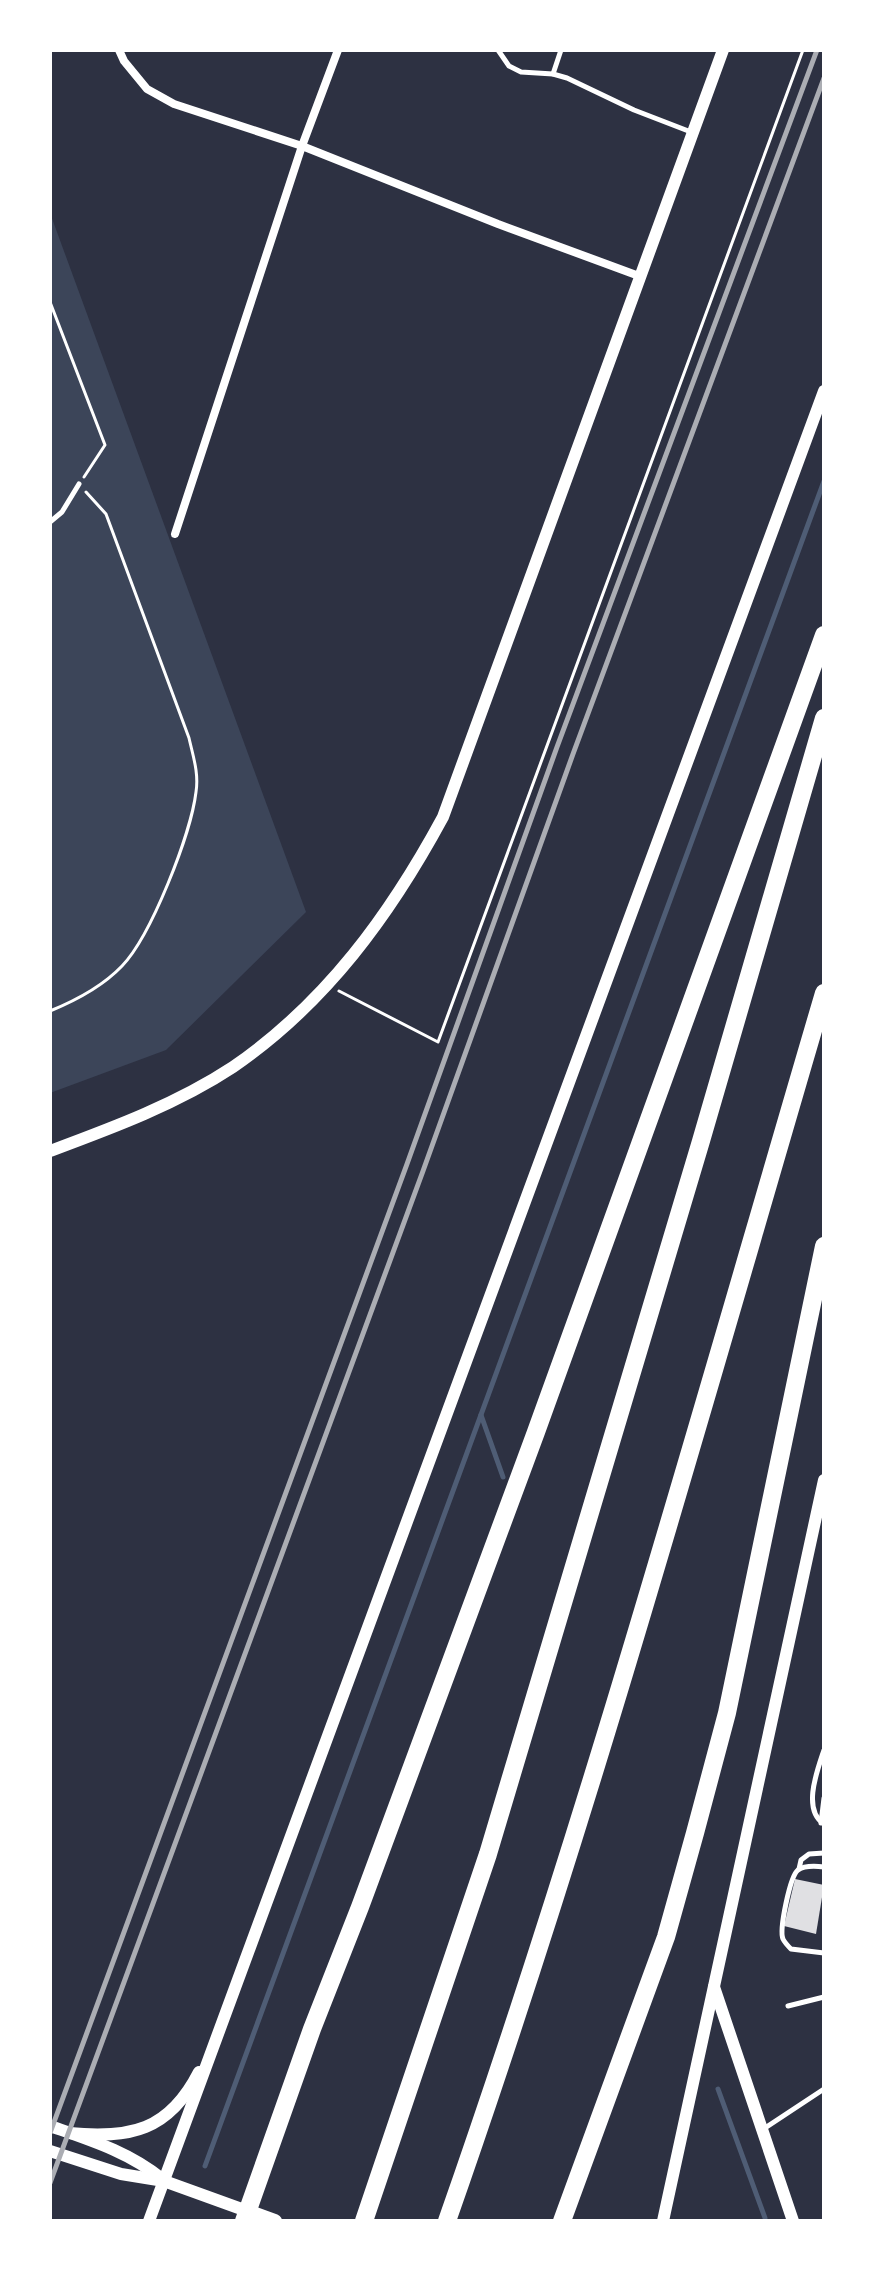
<svg xmlns="http://www.w3.org/2000/svg" width="874" height="2271" viewBox="0 0 874 2271" font-family="'Varela Round',sans-serif">
<style>
.green{fill:#3c4559}
.lines{fill:none;stroke-linecap:round;stroke-linejoin:round}
.stream{stroke:#4f5d75;stroke-width:5}
.building{fill:#e0e0e3}
.path{stroke:#fff;stroke-width:3}
.service{stroke:#fff;stroke-width:5}
.minor{stroke:#fff;stroke-width:8}
.tertiary{stroke:#fff;stroke-width:12}
.secondary{stroke:#fff;stroke-width:14}
.motorway{stroke:#fff;stroke-width:18}
.rail{stroke:#abadb3;stroke-width:5}
</style>
<rect width="100%" height="100%" fill="#2d3142"/>
<path class="green" d="M 50,213 L 306,912 L 166,1050 L 50,1093 Z"/>
<g class="lines">
<g class="stream">
<path d="M 481,1415 L 503,1477"/>
<path d="M 718,2089 L 765,2218"/>
<path d="M 205,2166 L 824,481"/>
</g>
</g>
<path class="building" d="M 795,1879 L 824,1885 L 816,1934 L 784,1926 Z"/>
<g class="lines">
<g class="path">
<path d="M 50,302 L 105,445 L 84,477"/>
<path d="M 339,991 L 438,1042 L 803,50"/>
<path d="M 50,1011 C 77,1000 102,987 122,966 C 151,936 191,834 196,792 C 199,773 193,756 189,738 L 106,514 L 86,492"/>
</g>
<g class="service">
<path d="M 498,50 L 509,66 L 521,72 L 553,74 L 567,78 L 634,110 L 691,132"/>
<path d="M 553,74 L 561,50"/>
<path d="M 50,522 L 62,512 L 79,484"/>
<path d="M 824,1750 C 817,1771 802,1810 824,1824"/>
<path d="M 821,1823 L 824,1798"/>
<path d="M 824,1867 C 816,1866 805,1865 798,1870 C 790,1876 779,1930 783,1939 C 785,1943 788,1946 791,1949 L 824,1953"/>
<path d="M 799,1869 L 801,1860 L 809,1854 L 824,1853"/>
<path d="M 788,2006 L 824,1997"/>
<path d="M 762,2130 L 824,2089"/>
</g>
<g class="minor">
<path d="M 119,50 L 124,61 L 147,89 L 174,104 L 302,146 L 498,224 L 639,276"/>
<path d="M 175,534 L 302,146 L 338,50"/>
</g>
<g class="tertiary">
<path d="M 50,1151 C 112,1128 177,1104 233,1067 C 326,1003 390,915 443,817 L 723,50"/>
<path d="M 714,1987 L 793,2221"/>
<path d="M 50,2126 C 90,2140 129,2152 162,2179"/>
<path d="M 69,2133 C 130,2139 169,2131 199,2072"/>
<path d="M 50,2151 L 121,2174 L 164,2181 L 247,2211"/>
<path d="M 149,2221 L 824,391"/>
<path d="M 663,2221 L 824,1480"/>
</g>
<path class="secondary" d="M 247,2211 L 275,2221"/>
<g class="motorway">
<path d="M 244,2221 L 312,2029 L 360,1907 L 536,1432 L 824,635"/>
<path d="M 364,2221 L 488,1854 L 701,1141 L 824,718"/>
<path d="M 447,2221 C 589,1817 703,1404 824,993"/>
<path d="M 562,2221 L 666,1937 L 695,1833 L 727,1713 L 824,1246"/>
</g>
<g class="rail">
<path d="M 50,2133 L 407,1164 L 557,747 L 817,50"/>
<path d="M 50,2183 L 423,1171 L 573,754 L 824,78"/>
</g>
</g>
<rect width="874" height="2271" fill="none" stroke="#ffffff" stroke-width="104"/>
</svg>
